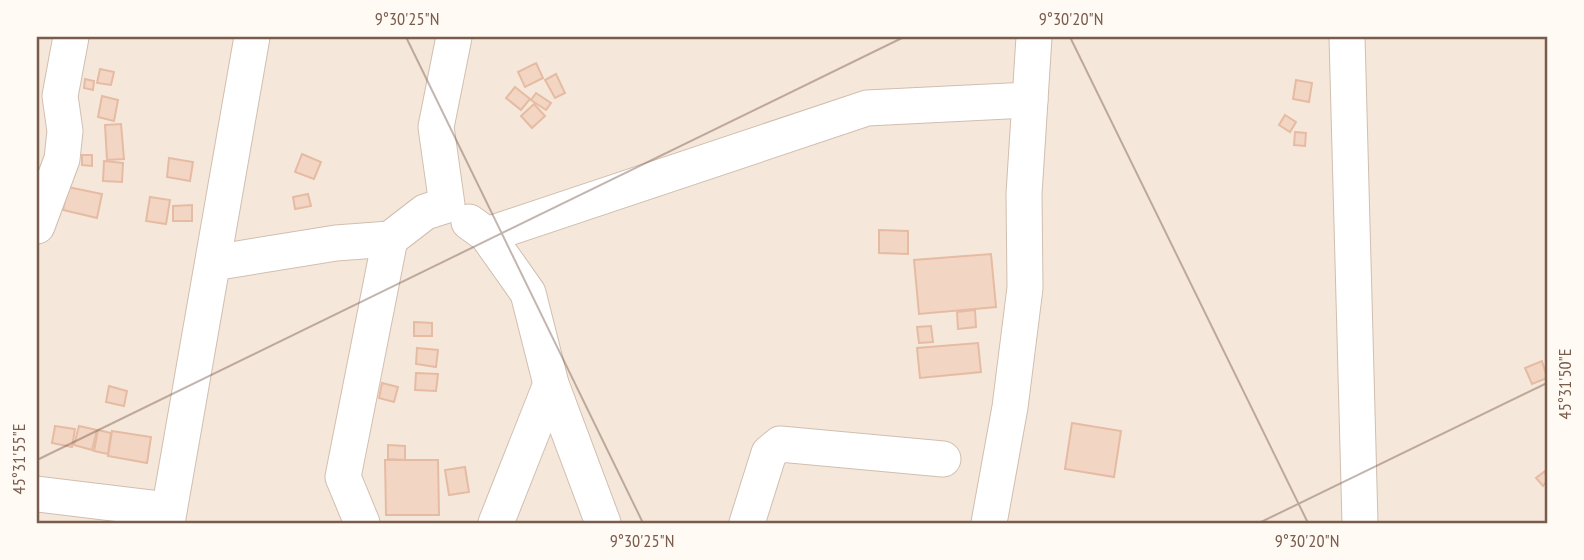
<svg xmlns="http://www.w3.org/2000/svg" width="1584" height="560" viewBox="0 0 1584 560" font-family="'PT Sans Narrow',sans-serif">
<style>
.residential{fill:#f5e8da}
.building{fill:#f3d5c3;stroke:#e6bba3;stroke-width:2}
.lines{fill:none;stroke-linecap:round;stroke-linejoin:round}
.minor-casing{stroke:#d1beb0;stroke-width:37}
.minor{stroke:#fff;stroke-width:35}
.ticks{fill:none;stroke:#7a5c4d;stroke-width:2;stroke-opacity:0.45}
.neatline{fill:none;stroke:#7a5c4d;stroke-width:2.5}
.ticks-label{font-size:18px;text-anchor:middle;fill:#7a5c4d}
</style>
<rect width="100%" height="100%" fill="#fdf6ec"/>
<rect class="residential" x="37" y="37" width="1510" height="486"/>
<g class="building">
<path d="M 536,63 L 543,78 L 525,87 L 518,72 Z"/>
<path d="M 100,69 L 114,72 L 111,85 L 97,83 Z"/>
<path d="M 556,74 L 565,93 L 555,98 L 545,80 Z"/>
<path d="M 85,79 L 94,81 L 93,90 L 84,88 Z"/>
<path d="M 1296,80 L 1312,83 L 1309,102 L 1293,99 Z"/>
<path d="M 515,87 L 530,99 L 521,110 L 506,98 Z"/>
<path d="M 536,93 L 551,103 L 546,110 L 531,100 Z"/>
<path d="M 102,96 L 118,100 L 114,121 L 98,117 Z"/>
<path d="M 534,104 L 545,116 L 532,128 L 521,116 Z"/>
<path d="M 1285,115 L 1296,122 L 1290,132 L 1279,125 Z"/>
<path d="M 121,124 L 124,159 L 107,160 L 105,125 Z"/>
<path d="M 1295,132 L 1306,133 L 1305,146 L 1294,145 Z"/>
<path d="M 302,154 L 321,162 L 314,179 L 295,172 Z"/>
<path d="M 82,155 L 92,155 L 92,166 L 82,165 Z"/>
<path d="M 169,158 L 193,162 L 190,181 L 167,177 Z"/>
<path d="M 104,161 L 123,163 L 122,182 L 103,181 Z"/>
<path d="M 68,187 L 102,194 L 97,218 L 63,210 Z"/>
<path d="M 308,194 L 311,206 L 295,209 L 293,197 Z"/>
<path d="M 150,197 L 170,200 L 166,224 L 146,221 Z"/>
<path d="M 192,205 L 192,221 L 173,221 L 173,206 Z"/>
<path d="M 879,230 L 908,231 L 908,254 L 879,253 Z"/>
<path d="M 991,254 L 996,307 L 919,314 L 914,260 Z"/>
<path d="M 975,310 L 976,327 L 958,329 L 957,312 Z"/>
<path d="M 414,322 L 432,323 L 432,336 L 414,336 Z"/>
<path d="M 931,326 L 933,342 L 919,343 L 917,327 Z"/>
<path d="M 978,343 L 981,372 L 920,378 L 917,348 Z"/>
<path d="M 417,348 L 438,350 L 436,367 L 416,364 Z"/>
<path d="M 1542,361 L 1547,378 L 1532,384 L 1525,368 Z"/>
<path d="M 416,373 L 438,374 L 436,391 L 415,390 Z"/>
<path d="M 382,383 L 398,387 L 394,402 L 379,398 Z"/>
<path d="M 109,386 L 127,391 L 124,406 L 106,402 Z"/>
<path d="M 1072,423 L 1121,431 L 1114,477 L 1065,469 Z"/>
<path d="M 55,426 L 75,429 L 72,447 L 52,443 Z"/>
<path d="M 79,426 L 97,430 L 92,450 L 74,445 Z"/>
<path d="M 98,430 L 111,433 L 108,454 L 94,451 Z"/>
<path d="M 112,431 L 151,437 L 147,463 L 108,456 Z"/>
<path d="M 388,445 L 405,446 L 405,460 L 388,459 Z"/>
<path d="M 385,460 L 438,460 L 439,515 L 386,515 Z"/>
<path d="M 465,467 L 469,492 L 449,495 L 445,470 Z"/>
<path d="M 1545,471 L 1547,481 L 1543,486 L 1536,478 Z"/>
</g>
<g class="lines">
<defs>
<g id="minor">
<path d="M 1347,37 L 1360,523"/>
<path d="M 469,222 L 487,235 L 528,293 L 551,384 L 603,523"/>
<path d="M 37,226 L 62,159 L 65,131 L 60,96 L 71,37"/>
<path d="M 487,235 L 867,108 L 1030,100"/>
<path d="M 213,263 L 336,243 L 390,239 L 425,212 L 447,205 L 436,127 L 454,37"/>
<path d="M 37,494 L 169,510"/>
<path d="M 167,523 L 252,37"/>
<path d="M 362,523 L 343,477 L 390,239"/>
<path d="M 496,523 L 551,384"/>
<path d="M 747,523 L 769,453 L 780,444 L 943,459"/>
<path d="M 989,523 L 1010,407 L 1025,288 L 1024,194 L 1034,37"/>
</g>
</defs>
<use href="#minor" class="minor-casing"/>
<use href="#minor" class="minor"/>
</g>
<path class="ticks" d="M 406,37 L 643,523M 1070,37 L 1308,523M 37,460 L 904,37M 1259,523 L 1547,383"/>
<rect width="1584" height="560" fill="none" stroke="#fffaf3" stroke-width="77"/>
<rect x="38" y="38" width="1508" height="484" class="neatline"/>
<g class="ticks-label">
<text x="407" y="25">9°30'25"N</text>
<text x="1071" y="25">9°30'20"N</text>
<text transform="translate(1565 384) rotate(-90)" y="6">45°31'50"E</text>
<text transform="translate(19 459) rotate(-90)" y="6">45°31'55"E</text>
<text x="642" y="547">9°30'25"N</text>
<text x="1307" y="547">9°30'20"N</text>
</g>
</svg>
